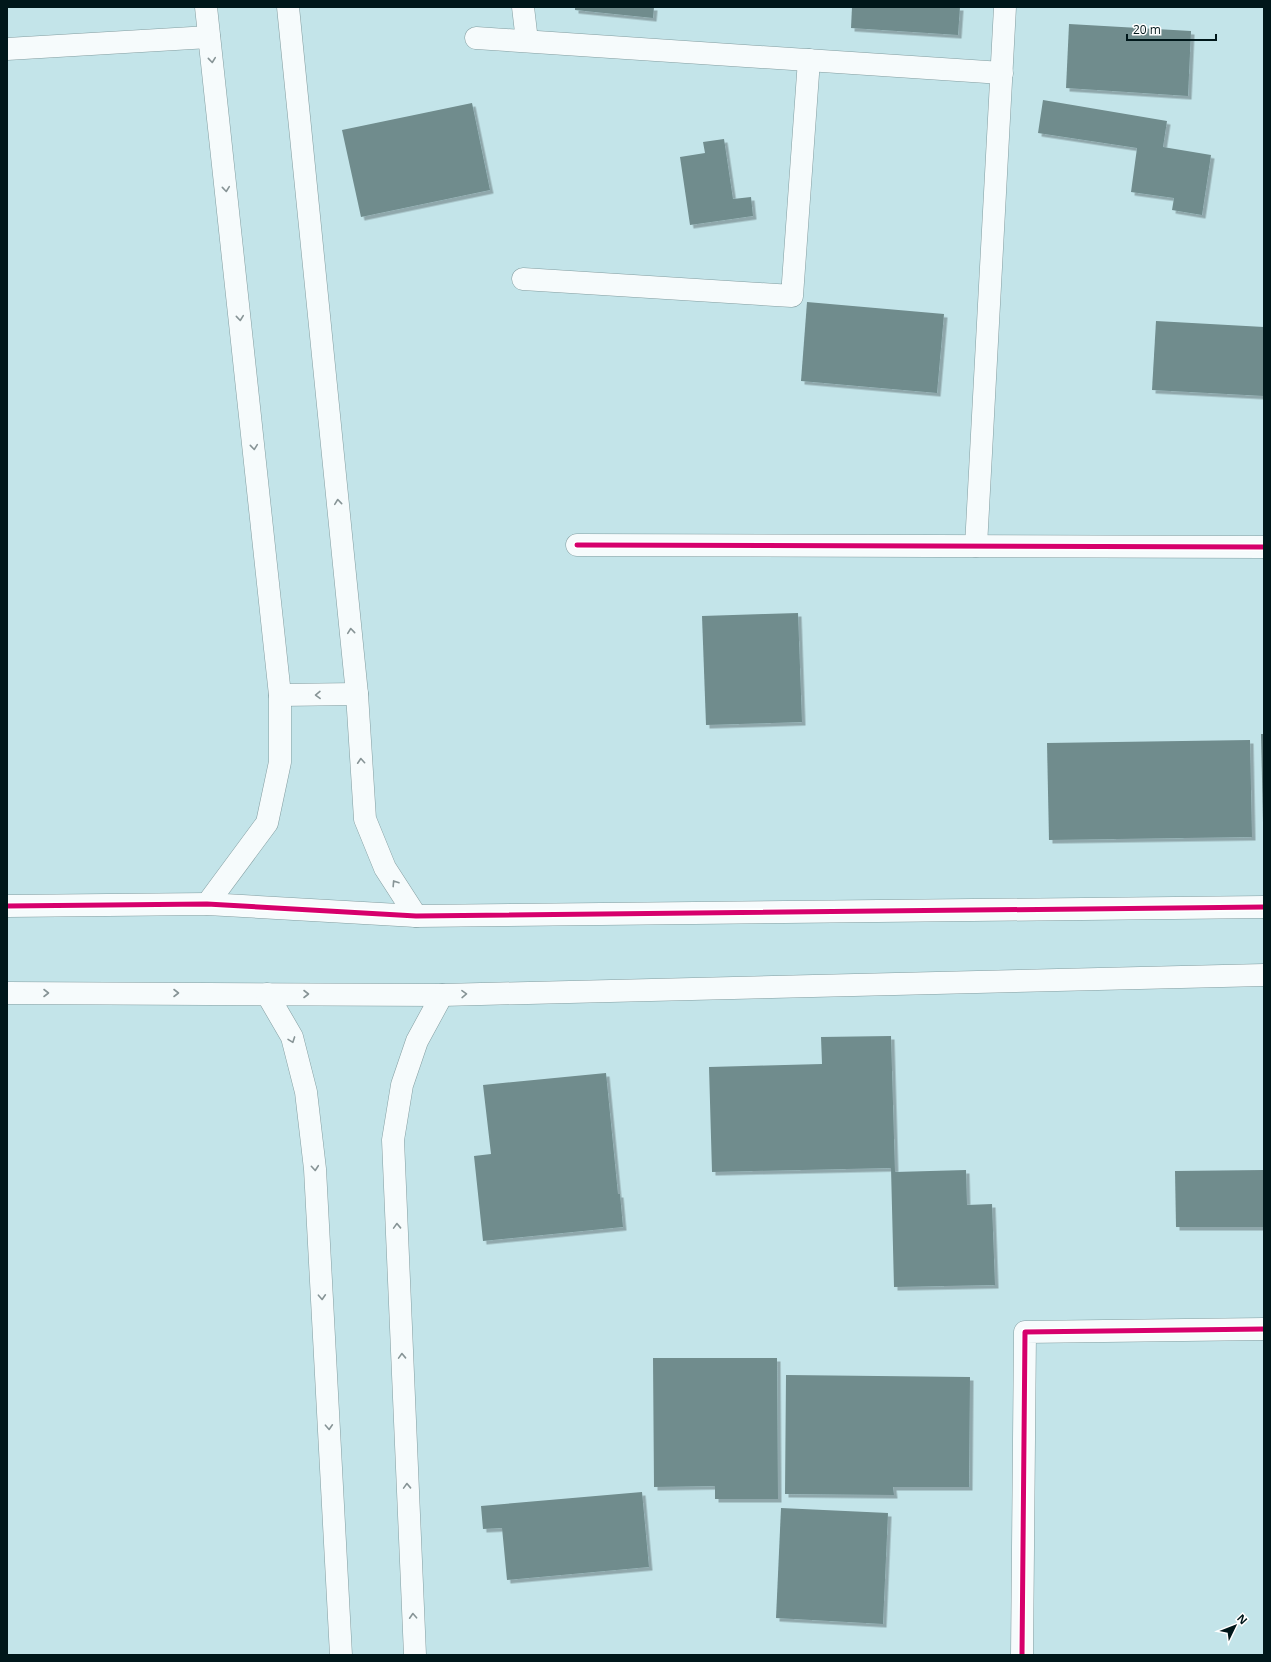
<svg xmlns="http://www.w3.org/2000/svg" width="1271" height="1662" viewBox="0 0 1271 1662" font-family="'Open Sans',sans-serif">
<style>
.building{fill:#708c8d;filter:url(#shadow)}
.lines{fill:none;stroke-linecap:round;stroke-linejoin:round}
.street-casing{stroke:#839da0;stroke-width:23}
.secondary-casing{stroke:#839da0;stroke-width:23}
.street{stroke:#f6fbfc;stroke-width:22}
.secondary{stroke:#f6fbfc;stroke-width:22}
.cycleway-casing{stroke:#fff;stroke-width:8}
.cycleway{stroke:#d6006c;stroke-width:5}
.oneway{stroke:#879496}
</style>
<defs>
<filter id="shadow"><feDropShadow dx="3.5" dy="3.5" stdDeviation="0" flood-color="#0004"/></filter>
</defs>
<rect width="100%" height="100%" fill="#c3e4e9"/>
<g class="building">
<path d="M 575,7 L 654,7 L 653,18 L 575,10 Z"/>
<path d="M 852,7 L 960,7 L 958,35 L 851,28 Z"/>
<path d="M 1069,24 L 1191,31 L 1188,96 L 1066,88 Z"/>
<path d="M 1043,100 L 1167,121 L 1163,147 L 1211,155 L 1202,215 L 1172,210 L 1174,198 L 1131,192 L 1137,148 L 1038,133 Z"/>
<path d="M 472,103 L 490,190 L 361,217 L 342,130 Z"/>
<path d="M 724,139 L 733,199 L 751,197 L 753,216 L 690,225 L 680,157 L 705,153 L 703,142 Z"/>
<path d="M 807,302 L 944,314 L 937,393 L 801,381 Z"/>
<path d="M 1156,321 L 1264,327 L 1264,396 L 1152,390 Z"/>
<path d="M 798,613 L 802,722 L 706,725 L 702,616 Z"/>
<path d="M 1261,734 L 1264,734 L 1264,823 L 1263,823 Z"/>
<path d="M 1250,740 L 1252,837 L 1049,840 L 1047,743 Z"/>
<path d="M 891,1036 L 895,1172 L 966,1170 L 967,1205 L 992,1204 L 995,1285 L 894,1287 L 891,1168 L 712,1172 L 709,1067 L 822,1064 L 821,1037 Z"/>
<path d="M 606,1073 L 618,1194 L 620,1194 L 623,1227 L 483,1241 L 474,1156 L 491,1154 L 483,1085 Z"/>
<path d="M 1264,1170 L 1264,1227 L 1176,1227 L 1175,1171 Z"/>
<path d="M 653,1358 L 777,1358 L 778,1499 L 715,1499 L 715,1486 L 654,1487 Z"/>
<path d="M 786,1375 L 970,1377 L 969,1487 L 893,1487 L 894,1495 L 785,1494 Z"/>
<path d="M 642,1492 L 649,1567 L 507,1580 L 502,1528 L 483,1529 L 481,1506 Z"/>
<path d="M 781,1508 L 888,1513 L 883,1624 L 776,1618 Z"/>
</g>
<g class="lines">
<defs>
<g id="street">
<path d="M 523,7 L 527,41"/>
<path d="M 476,38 L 1002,73"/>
<path d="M 7,49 L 209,37"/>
<path d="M 523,279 L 792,296 L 809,60"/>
<path d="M 577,545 L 1264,547"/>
<path d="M 976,546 L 1005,7"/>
<path d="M 1022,1655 L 1025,1332 L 1264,1329"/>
</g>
<g id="secondary">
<path d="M 206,7 L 280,695 L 280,762 L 267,823 L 207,904"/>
<path d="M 288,7 L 357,694 L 365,819 L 385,868 L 416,916"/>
<path d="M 280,695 L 357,694"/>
<path d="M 7,906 L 207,904 L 416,916 L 1264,907"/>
<path d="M 7,993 L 442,995 L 1264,975"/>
<path d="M 267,994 L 292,1037 L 306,1092 L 315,1169 L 341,1655"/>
<path d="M 415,1655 L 393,1140 L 402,1085 L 417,1041 L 442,995"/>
</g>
</defs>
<use href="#street" class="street-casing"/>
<use href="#secondary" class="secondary-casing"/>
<use href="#street" class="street"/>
<use href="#secondary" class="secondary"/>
<defs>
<g id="cycleway">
<path d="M 577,545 L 1264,547"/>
<path d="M 7,906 L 207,904 L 416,916 L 1264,907"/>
<path d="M 1022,1655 L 1025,1332 L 1264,1329"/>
</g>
</defs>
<use href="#cycleway" class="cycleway-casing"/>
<use href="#cycleway" class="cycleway"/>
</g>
<defs><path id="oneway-chevron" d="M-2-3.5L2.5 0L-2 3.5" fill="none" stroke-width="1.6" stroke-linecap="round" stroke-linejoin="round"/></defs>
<g class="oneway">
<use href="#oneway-chevron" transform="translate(212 60) rotate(84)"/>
<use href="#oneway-chevron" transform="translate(226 189) rotate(84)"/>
<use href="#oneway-chevron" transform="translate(240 318) rotate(84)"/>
<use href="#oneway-chevron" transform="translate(254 447) rotate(84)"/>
<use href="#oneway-chevron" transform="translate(338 502) rotate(-96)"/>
<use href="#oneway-chevron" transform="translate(351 631) rotate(-96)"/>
<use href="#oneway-chevron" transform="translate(318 695) rotate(179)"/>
<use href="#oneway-chevron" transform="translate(361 761) rotate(-94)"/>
<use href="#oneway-chevron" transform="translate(395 883) rotate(-123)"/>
<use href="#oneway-chevron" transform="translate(46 993)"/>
<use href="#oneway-chevron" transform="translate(176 993)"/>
<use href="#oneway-chevron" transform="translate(306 994)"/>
<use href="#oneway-chevron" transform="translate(464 994) rotate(-1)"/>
<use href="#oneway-chevron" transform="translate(292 1040) rotate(70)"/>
<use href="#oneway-chevron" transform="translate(315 1168) rotate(85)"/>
<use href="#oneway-chevron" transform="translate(397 1226) rotate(-92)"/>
<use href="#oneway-chevron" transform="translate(322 1297) rotate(87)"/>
<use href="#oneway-chevron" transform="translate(402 1356) rotate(-92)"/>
<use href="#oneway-chevron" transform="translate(329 1427) rotate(87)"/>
<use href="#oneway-chevron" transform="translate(407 1486) rotate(-92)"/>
<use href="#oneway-chevron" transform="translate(413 1616) rotate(-93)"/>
</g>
<rect width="1271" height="1662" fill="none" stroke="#00171a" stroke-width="16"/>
<g transform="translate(1235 1626) rotate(47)" stroke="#ffffff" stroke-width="3" paint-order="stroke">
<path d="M0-3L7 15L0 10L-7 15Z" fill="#00171a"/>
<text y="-6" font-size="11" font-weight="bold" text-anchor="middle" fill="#00171a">N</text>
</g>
<path d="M1127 34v6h89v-6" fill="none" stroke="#00171a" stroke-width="2"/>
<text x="1133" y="34" font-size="12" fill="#00171a" stroke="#ffffff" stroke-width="3" paint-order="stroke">20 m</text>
</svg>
